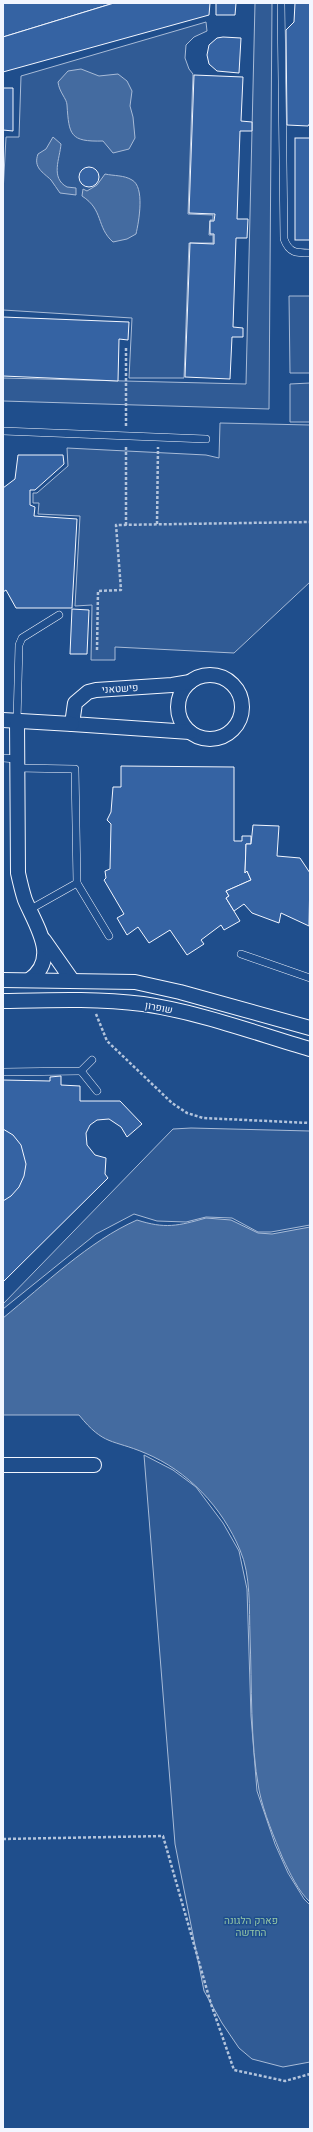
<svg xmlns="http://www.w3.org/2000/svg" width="313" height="2132" viewBox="0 0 313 2132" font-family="Quicksand,Heebo,sans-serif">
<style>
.built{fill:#305b95;stroke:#a8bbd7}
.water{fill:#446ba0;stroke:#a8bbd7}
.building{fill:#3563a3;stroke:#f2f6ff}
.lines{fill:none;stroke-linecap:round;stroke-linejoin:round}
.service-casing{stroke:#f2f6ff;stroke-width:8}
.minor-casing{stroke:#f2f6ff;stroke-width:16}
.path{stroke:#b3c4dc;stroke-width:2.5;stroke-dasharray:3 2;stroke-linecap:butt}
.service{stroke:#1f4e8c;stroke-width:7}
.minor{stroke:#1f4e8c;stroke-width:14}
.labels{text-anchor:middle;stroke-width:3;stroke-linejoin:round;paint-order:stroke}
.street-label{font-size:10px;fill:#f2f6ff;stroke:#1f4e8c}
.park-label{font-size:10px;fill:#97c8a6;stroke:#1f4e8c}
</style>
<rect width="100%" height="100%" fill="#1f4e8c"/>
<g class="built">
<path d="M 255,3 L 272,3 L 269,409 L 3,401 L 3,378 L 246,384 Z"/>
<path d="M 206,22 L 207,31 L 194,37 L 186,45 L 185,58 L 189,69 L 193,74 L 188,214 L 213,215 L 213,220 L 210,220 L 209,235 L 213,235 L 213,243 L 189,243 L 184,378 L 129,378 L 132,318 L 3,310 L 3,193 L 6,137 L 19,137 L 21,76 Z"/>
<path d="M 289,296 L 310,296 L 310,373 L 290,373 Z"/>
<path d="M 310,383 L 310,422 L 290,422 L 290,384 Z"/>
<path d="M 220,423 L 310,425 L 310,582 L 234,653 L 115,647 L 115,660 L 91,660 L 92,605 L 75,606 L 80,516 L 38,514 L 39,503 L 33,503 L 33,493 L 37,493 L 68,466 L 67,448 L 206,455 L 219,458 Z"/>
<path d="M 191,1128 L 310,1131 L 310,1225 L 271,1232 L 258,1232 L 232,1218 L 206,1217 L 186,1222 L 157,1221 L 134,1214 L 96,1234 L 3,1309 L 3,1304 L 173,1129 Z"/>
<path d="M 144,1455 L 173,1470 L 196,1487 L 223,1523 L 239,1551 L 247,1589 L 251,1716 L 257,1791 L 275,1844 L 288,1873 L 304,1899 L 310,1905 L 310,2062 L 283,2067 L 252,2059 L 239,2048 L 222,2023 L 204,1991 L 175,1844 Z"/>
</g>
<g class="water">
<path d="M 81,69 L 99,76 L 118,74 L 127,81 L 132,91 L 130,106 L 133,117 L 135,138 L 129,149 L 113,153 L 103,141 C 70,142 69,135 67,105 C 67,99 59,92 58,82 L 68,71 Z"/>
<path d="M 53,137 L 61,144 C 60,158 50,178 67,187 L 76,188 L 76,195 L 60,193 C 57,189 54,184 51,180 C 43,172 33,168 38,154 L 46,149 Z"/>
<path d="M 105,174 C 114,176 124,175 132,180 C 145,187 139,221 136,234 L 127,239 L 113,242 C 96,227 104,210 82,196 L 83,189 L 87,191 L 97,185 Z"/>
<path d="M 206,1218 L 231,1220 L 258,1233 L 272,1234 L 310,1227 L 310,1902 C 298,1891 290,1873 283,1859 C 274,1837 264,1814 259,1790 C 250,1741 252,1686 250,1636 C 249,1609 251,1575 240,1550 C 222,1507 188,1471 145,1453 C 112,1439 104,1446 79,1415 L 3,1415 L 3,1318 C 44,1285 89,1241 137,1220 C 165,1229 178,1226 206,1218 Z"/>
</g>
<g class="building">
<path d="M 3,3 L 114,3 L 3,37 Z"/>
<path d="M 114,3 L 210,3 L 209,15 L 3,72 L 3,37 Z"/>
<path d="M 216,3 L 236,3 L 235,15 L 216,15 Z"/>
<path d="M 295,3 L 310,3 L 310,123 L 308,126 L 287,125 L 286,30 L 294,22 Z"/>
<path d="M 223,37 L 241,38 L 239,73 L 217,71 L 209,64 L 207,55 L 209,45 L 217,38 Z"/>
<path d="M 194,75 L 243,77 L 241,121 L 252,122 L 252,131 L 240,131 L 237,219 L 248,219 L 247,238 L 236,238 L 233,327 L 243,328 L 243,337 L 232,337 L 230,379 L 185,377 L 190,243 L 214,244 L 214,234 L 210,234 L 210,221 L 214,221 L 215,214 L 189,213 Z"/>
<path d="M 3,88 L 13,88 L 13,131 L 3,130 Z"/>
<rect x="295" y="138" width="15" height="102"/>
<circle cx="89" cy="177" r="10"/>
<path d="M 3,317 L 129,322 L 128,340 L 119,339 L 118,381 L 3,376 Z"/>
<path d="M 18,455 L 63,455 L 64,464 L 35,490 L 30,490 L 30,505 L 35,507 L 34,516 L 77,519 L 72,608 L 16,608 L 6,590 L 3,592 L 3,488 L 15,479 Z"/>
<path d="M 72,609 L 89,610 L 87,654 L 70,654 Z"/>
<path d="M 121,766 L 234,767 L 234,841 L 242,841 L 242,836 L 251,836 L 251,844 L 246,844 L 245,873 L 247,871 L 251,880 L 226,891 L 229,896 L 226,898 L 240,921 L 224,930 L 221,925 L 201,940 L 204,944 L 187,955 L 170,930 L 149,943 L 138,927 L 127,935 L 117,918 L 124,914 L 104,880 L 106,878 L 105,871 L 110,869 L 111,824 L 107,820 L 111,812 L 113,787 L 121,787 Z"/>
<path d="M 253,825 L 279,826 L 277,856 L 300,858 L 310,873 L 309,926 L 281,913 L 279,923 L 252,913 L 244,904 L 234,911 L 226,898 L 229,896 L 226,891 L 251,880 L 247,871 L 245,873 L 246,844 L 251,844 Z"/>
<path d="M 61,1076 L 61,1085 L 80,1086 L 80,1101 L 120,1101 L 142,1124 L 127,1137 L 121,1127 L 109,1119 L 97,1120 L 90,1125 L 86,1133 L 87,1145 L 95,1155 L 106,1158 L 105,1174 L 108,1178 L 3,1282 L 3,1080 L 50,1081 L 50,1077 Z"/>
<path d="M 3,1129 L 13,1135 L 21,1145 L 26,1164 L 24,1176 L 19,1187 L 11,1196 L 3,1201 Z"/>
</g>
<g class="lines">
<defs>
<g id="service">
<path d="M 281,3 L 284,239 C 289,253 296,253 310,253"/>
<path d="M 3,431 L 206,439"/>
<path d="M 17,721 L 19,645 L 22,638 L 59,615"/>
<path d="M 3,758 L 17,759"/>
<path d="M 17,768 L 75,769 L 77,883 L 109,936"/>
<path d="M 29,910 L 77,883"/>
<path d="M 241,954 L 310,978"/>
<path d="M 81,1071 L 97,1091"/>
<path d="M 3,1072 L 81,1071 L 92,1060"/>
</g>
<g id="minor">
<circle cx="210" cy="707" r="32"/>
<path d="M 190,682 L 172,685 L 96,690 L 88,692 L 75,703 L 72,724 L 190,732"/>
<path d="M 3,720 L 72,724"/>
<path d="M 17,721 L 18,873 C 20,882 22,891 25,900 C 36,926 60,959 29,980"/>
<path d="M 44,940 L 72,980"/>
<path d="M 3,980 L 135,982 L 180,992 L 310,1028"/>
<path d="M 3,1001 C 50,1000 96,998 143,1004 C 199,1012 255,1033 310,1049"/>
<path d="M 3,1465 L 94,1465"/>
</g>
</defs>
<use href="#service" class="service-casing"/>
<use href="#minor" class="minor-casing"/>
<g class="path">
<path d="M 126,348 L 126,426"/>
<path d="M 126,447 L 126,525"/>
<path d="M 157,524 L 158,447"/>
<path d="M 97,650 L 98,591 L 121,590 L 116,525 L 310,522"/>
<path d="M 96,1014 L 107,1041 L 172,1103 L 187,1113 L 203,1118 L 310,1123"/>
<path d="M 3,1839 L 163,1836 L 211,2004 L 234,2070 L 285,2081 L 310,2074"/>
</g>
<use href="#service" class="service"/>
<use href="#minor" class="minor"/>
</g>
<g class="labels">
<g class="street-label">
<text transform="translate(120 688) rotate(-4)" y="4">פישטאני</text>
<text transform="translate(159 1007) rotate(11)" y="4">שופרון</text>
</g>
<g class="park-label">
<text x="251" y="1924">פארק הלגונה<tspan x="251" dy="12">החדשה</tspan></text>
</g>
</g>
<rect width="313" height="2132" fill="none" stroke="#f2f6ff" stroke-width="8"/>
</svg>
